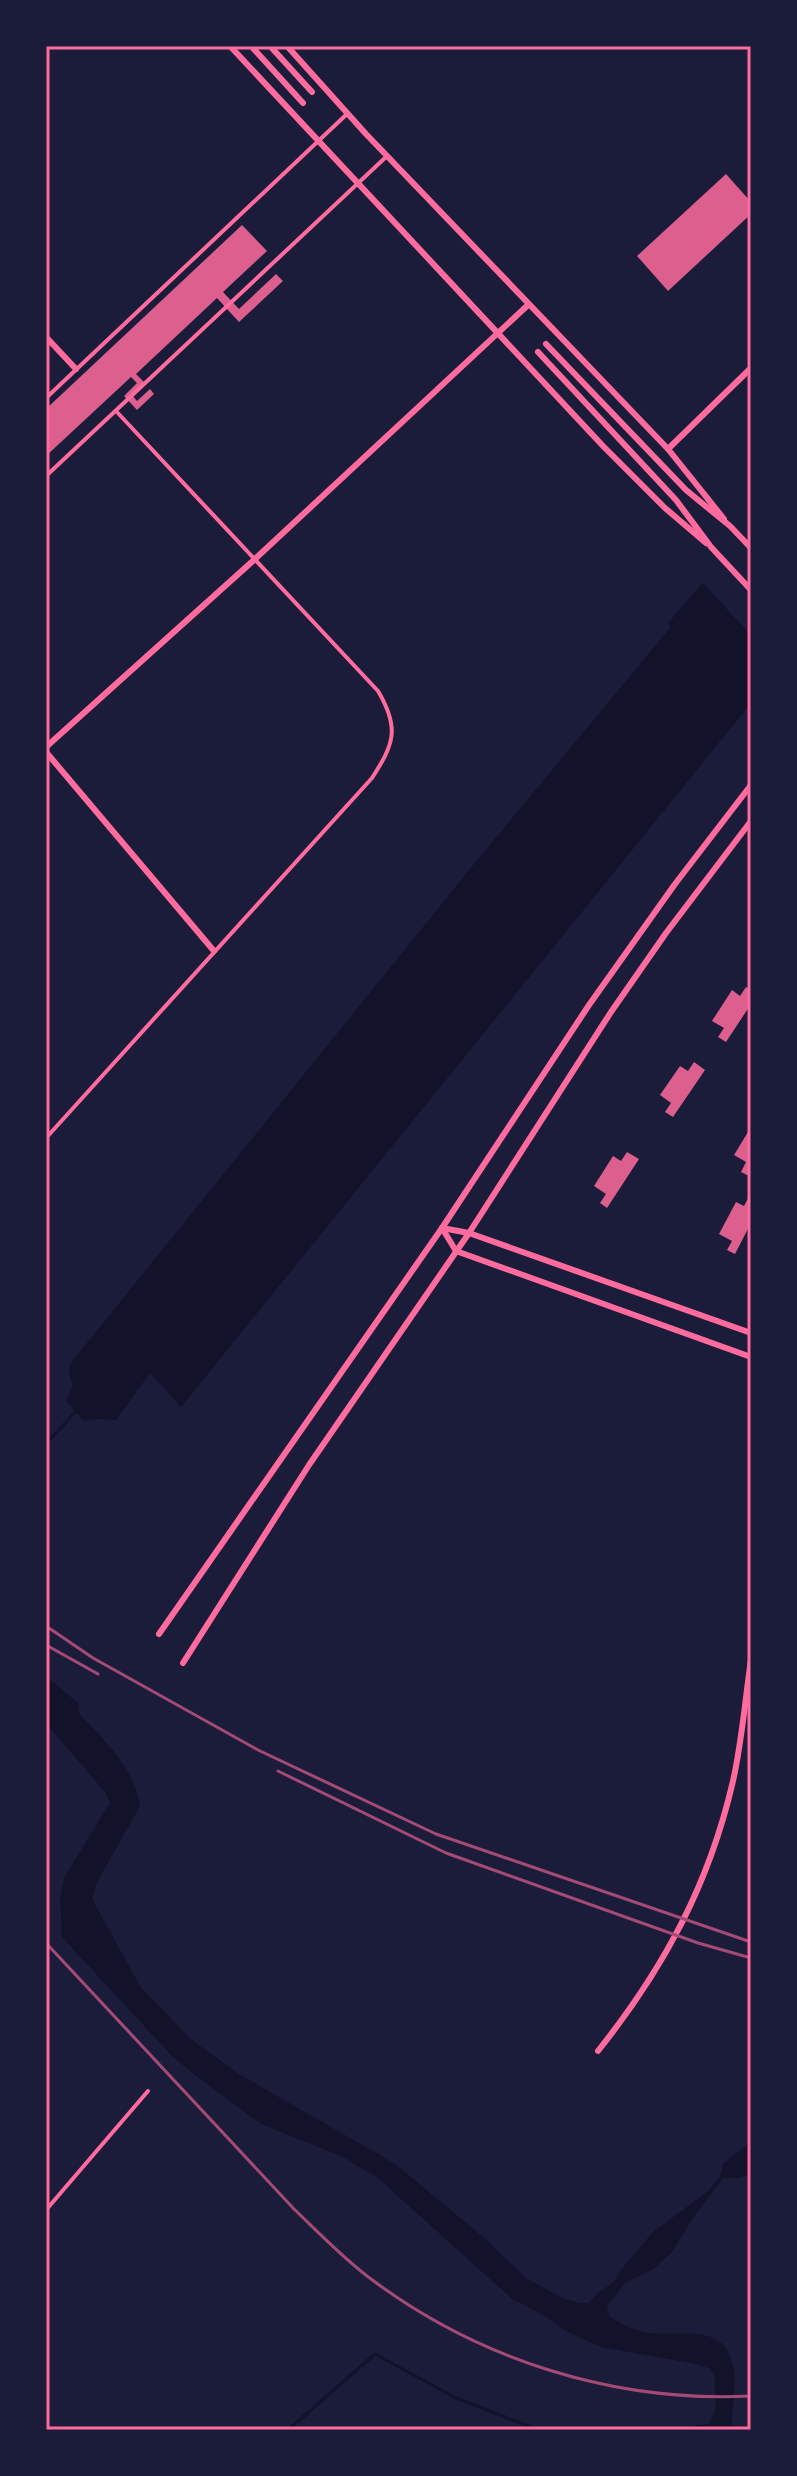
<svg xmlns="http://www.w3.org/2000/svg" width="797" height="2476" viewBox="0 0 797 2476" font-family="Jost,sans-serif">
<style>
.water{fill:#12122b}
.pier{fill:#1b1b3a}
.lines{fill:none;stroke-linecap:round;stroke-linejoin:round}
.stream{stroke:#12122b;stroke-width:3}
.building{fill:#dd5f8e}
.minor{stroke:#ff6b9d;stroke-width:4}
.tertiary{stroke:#ff6b9d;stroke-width:6}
.secondary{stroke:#ff6b9d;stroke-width:6}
.rail{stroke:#a44b75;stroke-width:3}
.neatline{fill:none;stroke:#ff6b9d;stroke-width:3}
</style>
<rect width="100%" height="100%" fill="#1b1b3a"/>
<g class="water">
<path d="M 751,527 L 751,703 L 181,1407 L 150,1373 L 116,1420 L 98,1419 L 84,1421 L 66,1401 L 73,1386 L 69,1373 L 70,1364 L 474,864 L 670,628 L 668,623 Z"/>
<path d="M 46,1678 L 51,1680 L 79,1704 L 78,1712 C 104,1741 134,1766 140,1806 L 96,1884 L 92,1899 L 141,1988 L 193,2041 L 239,2074 L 395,2164 L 483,2237 L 526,2278 L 564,2299 L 580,2303 L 588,2303 L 599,2292 L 614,2282 L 621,2270 L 653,2232 L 707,2192 L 720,2177 L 723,2164 L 751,2141 L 751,2174 L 739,2178 L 723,2178 L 693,2218 L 671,2253 L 652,2270 L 626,2282 L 607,2306 L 609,2316 C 622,2324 635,2332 650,2333 C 687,2337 728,2321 734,2373 C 736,2392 731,2411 732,2430 L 708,2430 C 708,2421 712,2419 715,2411 C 717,2401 713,2388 715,2377 L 709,2368 L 696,2364 L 601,2347 L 566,2331 L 540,2313 L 511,2298 L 378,2178 L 341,2156 L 261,2124 L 195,2075 L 172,2056 L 62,1937 L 60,1897 L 65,1876 L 110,1803 L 105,1792 L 46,1723 Z"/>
</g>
<path class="pier" d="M 751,523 L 751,635 L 700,580 Z"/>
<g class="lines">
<g class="stream">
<path d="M 46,1444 L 76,1411"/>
<path d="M 288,2430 L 375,2354 L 456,2398 L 539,2430"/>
<path d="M 676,2430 L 712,2425"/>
</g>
</g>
<g class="building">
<path d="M 726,174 L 751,202 L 751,214 L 668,291 L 637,256 Z"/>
<path d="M 242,225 L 267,251 L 223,292 L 239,309 L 276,274 L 283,281 L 239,322 L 217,298 L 136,374 L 145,383 L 132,395 L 137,401 L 150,389 L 154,394 L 137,410 L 124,396 L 137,383 L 131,377 L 46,456 L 46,409 Z"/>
<path d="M 746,987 L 751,990 L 751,1004 L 726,1042 L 718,1037 L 724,1028 L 712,1021 L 732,990 L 740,996 Z"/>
<path d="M 694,1062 L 705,1070 L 673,1117 L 665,1112 L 671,1103 L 660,1095 L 680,1066 L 688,1071 Z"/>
<path d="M 751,1127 L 751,1173 L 749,1176 L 741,1172 L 746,1162 L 734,1155 Z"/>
<path d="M 627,1152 L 639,1159 L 607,1208 L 600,1203 L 606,1194 L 594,1186 L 613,1156 L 621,1161 Z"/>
<path d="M 751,1193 L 751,1223 L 735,1254 L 727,1250 L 732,1241 L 719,1234 L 736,1202 L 744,1206 Z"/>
</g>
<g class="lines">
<g class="minor">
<path d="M 46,398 L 348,113"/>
<path d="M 46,476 L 387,156"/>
<path d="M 46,1138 L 372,778 C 394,744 400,728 378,691 L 116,411"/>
<path d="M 46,2210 L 148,2091"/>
</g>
<g class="tertiary">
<path d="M 230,46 L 603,446 L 665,508 L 706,543"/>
<path d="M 287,46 L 366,134 L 668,449 L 724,519"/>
<path d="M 46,337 L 76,369"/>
<path d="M 668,449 L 751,368"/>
<path d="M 46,747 L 255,559 L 528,305"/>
<path d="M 46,752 L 214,951"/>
<path d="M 598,2051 C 664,1968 709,1885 733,1781 C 742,1741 745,1700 751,1660"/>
</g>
<g class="secondary">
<path d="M 251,46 L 303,103"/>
<path d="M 270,46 L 312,92"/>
<path d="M 546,344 L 686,490 L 730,526 L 751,548"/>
<path d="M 538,352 L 676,500 L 711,547 L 751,590"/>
<path d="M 442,1228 L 456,1251 L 751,1357"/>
<path d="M 442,1228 L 469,1233 L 751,1333"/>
<path d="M 159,1634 L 442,1228 L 589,1005 L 675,884 L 751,785"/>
<path d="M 183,1663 L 309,1465 L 469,1233 L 611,1012 L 666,933 L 751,821"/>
</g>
<g class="rail">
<path d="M 46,1626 L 93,1658 L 258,1750 L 436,1834 L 751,1942"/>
<path d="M 46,1645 L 98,1674"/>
<path d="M 278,1771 L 446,1853 L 698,1943 L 751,1958"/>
<path d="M 46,1943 L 294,2209 C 318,2232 341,2256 367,2276 C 476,2359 613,2403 751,2396"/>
</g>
</g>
<rect width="797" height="2476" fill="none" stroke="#1b1b3a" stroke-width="96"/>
<rect x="48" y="48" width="701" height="2380" class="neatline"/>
</svg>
